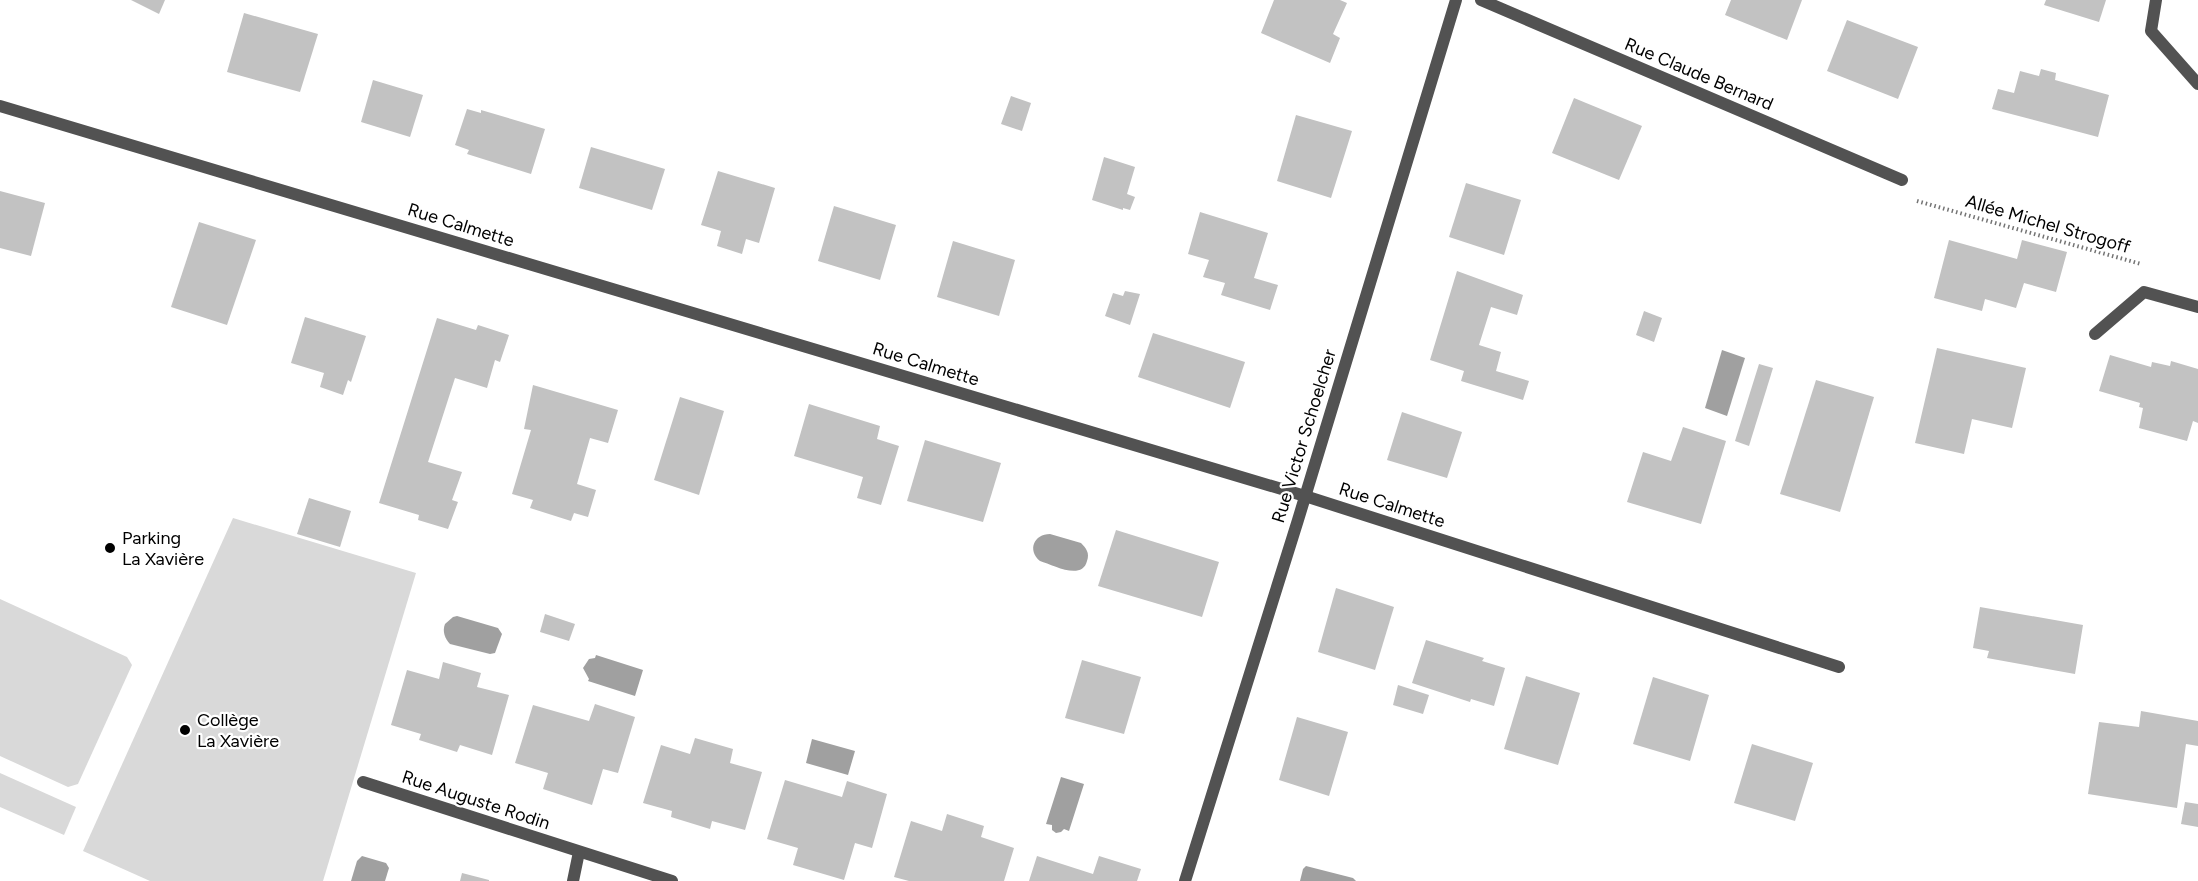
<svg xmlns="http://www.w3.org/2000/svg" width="2198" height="881" viewBox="0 0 2198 881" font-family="Figtree,sans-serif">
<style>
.green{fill:#d9d9d9}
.water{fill:#a0a0a0}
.building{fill:#c2c2c2}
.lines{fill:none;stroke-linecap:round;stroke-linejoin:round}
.path{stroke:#747474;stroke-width:4;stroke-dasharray:1.5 3;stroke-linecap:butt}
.street{stroke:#525252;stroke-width:12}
.poi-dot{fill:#000;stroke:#fff;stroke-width:2}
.labels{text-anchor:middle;stroke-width:4.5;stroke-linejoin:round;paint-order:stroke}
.street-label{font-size:18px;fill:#000;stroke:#fff}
.poi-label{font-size:18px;fill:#000;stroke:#fff;text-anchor:start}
</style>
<rect width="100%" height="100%" fill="#fff"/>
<g class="green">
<path d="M 233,518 L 416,573 L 323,881 L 150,881 L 83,851 Z"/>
<path d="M 0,599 L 127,657 L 132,665 L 78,784 L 68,787 L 0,756 Z"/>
<path d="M 0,773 L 76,807 L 64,835 L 0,807 Z"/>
</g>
<g class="water">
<path d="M 1722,350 L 1745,358 L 1727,416 L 1705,408 Z"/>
<path d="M 1050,534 L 1081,543 C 1086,548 1090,553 1087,561 C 1082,581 1053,565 1040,561 C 1027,550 1034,534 1050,534 Z"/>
<path d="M 457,616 L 498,628 L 502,634 L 495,653 L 490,654 L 450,644 C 445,639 442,631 445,624 L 453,617 Z"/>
<path d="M 596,655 L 643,670 L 635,696 L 588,681 L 589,679 L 583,668 L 589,659 L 595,658 Z"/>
<path d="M 812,739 L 855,751 L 848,775 L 806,763 Z"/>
<path d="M 1061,777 L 1084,784 L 1069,831 L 1064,829 L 1061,832 L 1056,833 L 1052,830 L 1052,825 L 1046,824 Z"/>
<path d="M 362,856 L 386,863 L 389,868 L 385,881 L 351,881 L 357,861 Z"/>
<path d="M 1306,866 L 1353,878 L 1356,881 L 1300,881 L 1303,869 Z"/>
</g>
<g class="building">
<path d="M 131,0 L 165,0 L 159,14 Z"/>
<path d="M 1274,0 L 1340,0 L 1347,3 L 1333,34 L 1340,38 L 1330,63 L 1261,33 Z"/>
<path d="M 1731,0 L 1802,0 L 1787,40 L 1725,15 Z"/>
<path d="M 2046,0 L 2106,0 L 2099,22 L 2044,5 Z"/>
<path d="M 244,13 L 318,34 L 300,92 L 227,72 Z"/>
<path d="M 1847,20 L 1918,47 L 1898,99 L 1827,71 Z"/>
<path d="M 2041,69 L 2056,73 L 2055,80 L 2109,95 L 2098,137 L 1992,109 L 1998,89 L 2014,93 L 2020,71 L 2039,76 Z"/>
<path d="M 373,80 L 423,95 L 410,137 L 361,122 Z"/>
<path d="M 1011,96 L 1031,103 L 1022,131 L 1001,124 Z"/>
<path d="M 1574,98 L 1642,126 L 1619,180 L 1552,153 Z"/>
<path d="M 467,109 L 481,113 L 481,110 L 545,129 L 531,174 L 467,154 L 469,150 L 455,145 Z"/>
<path d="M 1296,115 L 1352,131 L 1331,198 L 1277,181 Z"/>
<path d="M 591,147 L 665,169 L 652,210 L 579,188 Z"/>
<path d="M 1104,157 L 1135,167 L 1127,194 L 1135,197 L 1130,210 L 1123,208 L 1123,210 L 1092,200 Z"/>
<path d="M 718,171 L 775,188 L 759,243 L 746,239 L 742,254 L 717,246 L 721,231 L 701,225 Z"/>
<path d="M 1466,183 L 1521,200 L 1504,255 L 1449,237 Z"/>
<path d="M 0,191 L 45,203 L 31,256 L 0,248 Z"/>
<path d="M 834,206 L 896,225 L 880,280 L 818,261 Z"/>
<path d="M 1200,212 L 1268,233 L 1254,278 L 1278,285 L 1270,310 L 1221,295 L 1225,283 L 1203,277 L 1209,260 L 1188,254 Z"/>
<path d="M 199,222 L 256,240 L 227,325 L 171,307 Z"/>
<path d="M 1949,240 L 2017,259 L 2022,240 L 2067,252 L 2056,292 L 2024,283 L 2016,308 L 1985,299 L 1982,311 L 1934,298 Z"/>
<path d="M 953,241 L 1015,260 L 999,316 L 937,297 Z"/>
<path d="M 1457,271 L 1523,295 L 1517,315 L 1491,307 L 1479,345 L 1501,352 L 1496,371 L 1529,381 L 1523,400 L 1461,381 L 1464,371 L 1430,360 Z"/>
<path d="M 1125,291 L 1140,294 L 1130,325 L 1105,316 L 1113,293 L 1123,296 Z"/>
<path d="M 1644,311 L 1662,318 L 1654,342 L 1636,335 Z"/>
<path d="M 305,317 L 366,336 L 351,382 L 348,380 L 343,395 L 320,387 L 324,373 L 291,363 Z"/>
<path d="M 437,318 L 476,330 L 478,325 L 509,335 L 500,362 L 495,360 L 487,388 L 455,378 L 428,462 L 462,472 L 452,500 L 458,502 L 448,529 L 418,520 L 419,515 L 379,503 Z"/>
<path d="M 1153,333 L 1245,362 L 1230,408 L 1138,377 Z"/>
<path d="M 1937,348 L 2026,368 L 2012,428 L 1972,419 L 1964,454 L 1915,443 Z"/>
<path d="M 2110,355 L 2151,367 L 2152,362 L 2170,366 L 2171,361 L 2198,369 L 2198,423 L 2193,421 L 2187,441 L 2139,428 L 2143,408 L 2139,407 L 2140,403 L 2099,391 Z"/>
<path d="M 1759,364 L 1773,368 L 1749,446 L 1735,441 Z"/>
<path d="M 1816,380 L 1874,397 L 1840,512 L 1780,494 Z"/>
<path d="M 533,385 L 618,410 L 608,443 L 590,438 L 577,484 L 596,490 L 588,517 L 574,513 L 571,521 L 530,508 L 533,500 L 512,494 L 531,430 L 524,429 Z"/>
<path d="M 680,397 L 724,411 L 699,495 L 654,480 Z"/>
<path d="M 809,404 L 880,426 L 877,439 L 899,446 L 881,505 L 857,498 L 863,477 L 794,456 Z"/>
<path d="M 1402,412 L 1462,432 L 1447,478 L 1387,460 Z"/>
<path d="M 1683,427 L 1726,441 L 1701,524 L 1627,502 L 1643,452 L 1671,461 Z"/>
<path d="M 925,440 L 1001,463 L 983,522 L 907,501 Z"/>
<path d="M 309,498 L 351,511 L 340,547 L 297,534 Z"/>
<path d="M 1116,530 L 1219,562 L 1202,617 L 1098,586 Z"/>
<path d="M 1336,588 L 1394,607 L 1375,670 L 1318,652 Z"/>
<path d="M 1980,607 L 2083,625 L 2075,674 L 1987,658 L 1989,651 L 1973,648 Z"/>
<path d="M 545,614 L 575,624 L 569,641 L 540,632 Z"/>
<path d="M 1426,640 L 1484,658 L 1482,661 L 1505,668 L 1494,706 L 1471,699 L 1470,702 L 1412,683 Z"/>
<path d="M 1082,660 L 1141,677 L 1124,734 L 1065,718 Z"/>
<path d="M 443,662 L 481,673 L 477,687 L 509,695 L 492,755 L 460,745 L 457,752 L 419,740 L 421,734 L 391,725 L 407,670 L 439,679 Z"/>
<path d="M 1526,676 L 1580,693 L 1558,765 L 1504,749 Z"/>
<path d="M 1653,677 L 1709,695 L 1690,761 L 1633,744 Z"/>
<path d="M 1398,685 L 1429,695 L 1423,714 L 1393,705 Z"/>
<path d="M 595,704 L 635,717 L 618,773 L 603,769 L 592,805 L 543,789 L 548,773 L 515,763 L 533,705 L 589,721 Z"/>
<path d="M 2141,711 L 2198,721 L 2198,746 L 2186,744 L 2177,808 L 2088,794 L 2099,722 L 2139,727 Z"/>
<path d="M 1297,717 L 1348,732 L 1329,796 L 1279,780 Z"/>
<path d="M 695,738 L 733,749 L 730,763 L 762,772 L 745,830 L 712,821 L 710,829 L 671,817 L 672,811 L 643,803 L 661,745 L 690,754 Z"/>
<path d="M 1752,744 L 1813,763 L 1795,821 L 1734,803 Z"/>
<path d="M 785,780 L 842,797 L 847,781 L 887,794 L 872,848 L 855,843 L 844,880 L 793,865 L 798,848 L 767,839 Z"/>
<path d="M 2185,802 L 2198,804 L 2198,827 L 2181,824 Z"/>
<path d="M 947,814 L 984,826 L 981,837 L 1014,848 L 1004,881 L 909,881 L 894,877 L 911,821 L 942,831 Z"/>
<path d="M 1037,856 L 1093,874 L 1099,856 L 1141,869 L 1137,881 L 1029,881 Z"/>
<path d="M 462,873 L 489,880 L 489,881 L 460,881 Z"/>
</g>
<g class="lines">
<path class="path" d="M 1917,201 L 2141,264"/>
<g class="street">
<path d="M 1481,0 L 1902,180"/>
<path d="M 2156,0 L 2151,31 L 2198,84"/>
<path d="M 0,106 L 1305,496 L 1839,667"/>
<path d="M 2095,334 L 2144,292 L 2198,307"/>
<path d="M 363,782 L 672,881"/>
<path d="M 573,881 L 579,852"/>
<path d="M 1185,881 L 1298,520 L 1456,0"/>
</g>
</g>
<g class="poi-dot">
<circle cx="110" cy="548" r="6"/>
<circle cx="185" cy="730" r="6"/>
</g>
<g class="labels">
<g class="street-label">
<text transform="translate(1699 74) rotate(23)" y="6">Rue Claude Bernard</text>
<text transform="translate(2048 224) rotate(16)" y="6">Allée Michel Strogoff</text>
<text transform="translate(461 225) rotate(17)" y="6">Rue Calmette</text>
<text transform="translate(926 364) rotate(17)" y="6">Rue Calmette</text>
<text transform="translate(1304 436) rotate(-73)" y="6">Rue Victor Schoelcher</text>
<text transform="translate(1392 505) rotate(18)" y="6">Rue Calmette</text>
<text transform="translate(476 800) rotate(18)" y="6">Rue Auguste Rodin</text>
</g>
<g class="poi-label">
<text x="122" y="544">Parking<tspan x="122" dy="21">La Xavière</tspan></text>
<text x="197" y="726">Collège<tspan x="197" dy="21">La Xavière</tspan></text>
</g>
</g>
</svg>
